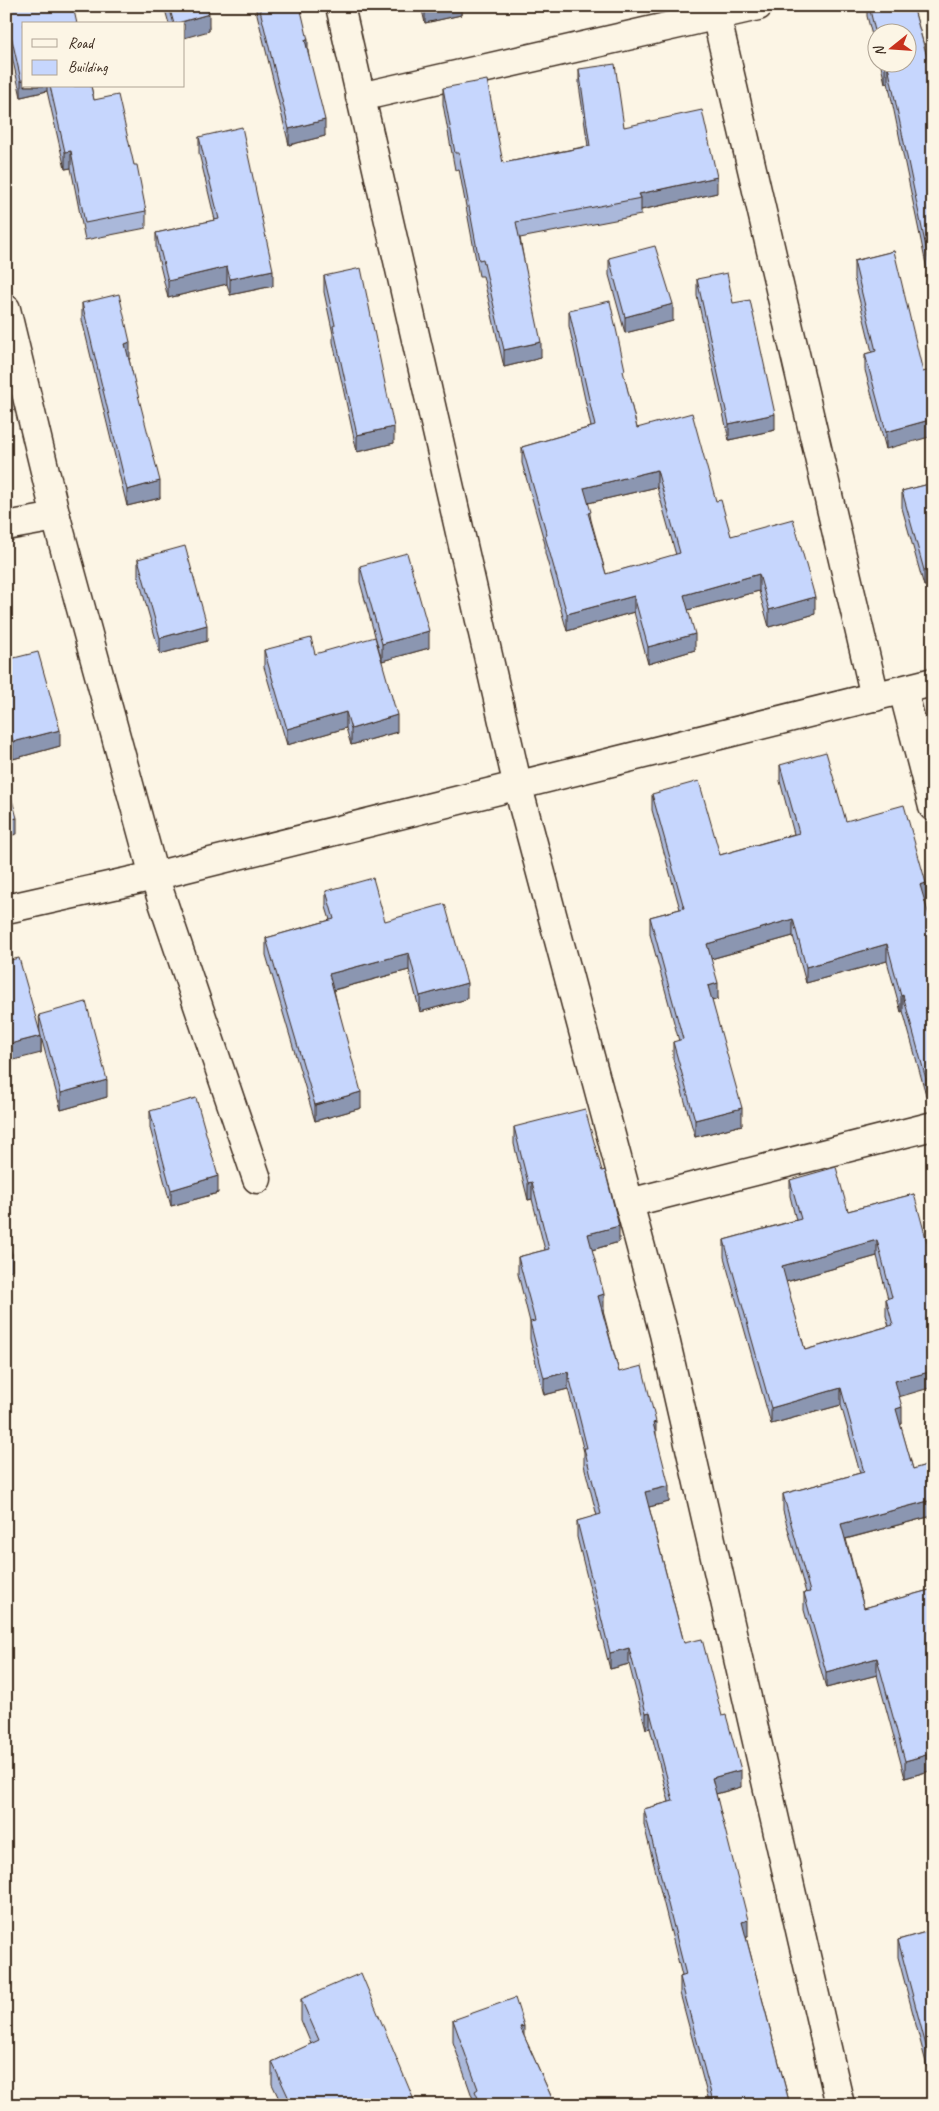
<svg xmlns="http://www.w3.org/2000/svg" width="939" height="2111" viewBox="0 0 939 2111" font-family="Caveat,sans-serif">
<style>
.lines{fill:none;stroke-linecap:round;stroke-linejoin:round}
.minor-casing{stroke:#3b2a1e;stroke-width:31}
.minor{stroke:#fcf5e5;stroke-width:28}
.wall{fill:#aab8da;stroke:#3b2a1e;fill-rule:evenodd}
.shaded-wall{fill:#8b96b1;stroke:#3b2a1e}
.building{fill:#c6d6fd;stroke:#3b2a1e;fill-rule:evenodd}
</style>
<rect width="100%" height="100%" fill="#fcf5e5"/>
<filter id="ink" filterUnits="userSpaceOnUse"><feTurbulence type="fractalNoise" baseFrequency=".02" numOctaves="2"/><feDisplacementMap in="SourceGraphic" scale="10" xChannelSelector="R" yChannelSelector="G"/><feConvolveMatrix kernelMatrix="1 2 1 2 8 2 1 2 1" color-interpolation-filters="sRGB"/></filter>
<g filter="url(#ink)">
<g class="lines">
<defs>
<g id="minor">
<path d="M 340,6 L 518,787 L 664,1334 L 840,2105"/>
<path d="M 714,6 L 875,697"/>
<path d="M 360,97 L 758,6"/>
<path d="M 6,309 L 56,517 L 154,876 L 257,1179"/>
<path d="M 6,526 L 56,517"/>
<path d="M 903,690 L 933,807"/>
<path d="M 6,909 L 154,876 L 933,682"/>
<path d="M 629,1203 L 933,1126"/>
</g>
</defs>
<use href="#minor" class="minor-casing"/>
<use href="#minor" class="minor"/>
</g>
<g class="wall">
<path d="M 6,6 L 75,6 L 24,86 L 91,86 L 94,100 L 134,165 L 146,211 L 146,228 L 85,240 L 71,168 L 65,169 L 47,91 L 21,97 L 7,34 Z"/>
<path d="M 164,6 L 207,6 L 209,31 L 184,24 L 169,24 Z"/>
<path d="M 255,6 L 300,6 L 308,53 L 325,136 L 289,145 Z"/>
<path d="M 421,6 L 461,6 L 461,15 L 425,23 Z"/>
<path d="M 867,6 L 913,6 L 929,64 L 933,63 L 933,278 L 929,279 L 888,82 L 885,83 L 880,62 L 906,62 L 876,32 L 876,51 L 867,16 Z"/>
<path d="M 579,69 L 624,127 L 717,193 L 641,210 L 641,215 L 520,238 L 541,358 L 504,367 L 483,276 L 479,276 L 459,169 L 455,170 L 443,104 L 443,88 L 503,163 L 588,146 L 579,85 Z"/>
<path d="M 199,137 L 273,286 L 230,295 L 227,284 L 168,298 L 156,249 L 156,233 L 215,220 L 199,153 Z"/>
<path d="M 894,251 L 886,449 L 865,370 L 865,354 L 872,352 L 854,278 L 854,261 Z"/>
<path d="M 609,258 L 673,321 L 625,333 L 609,275 Z"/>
<path d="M 324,276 L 394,443 L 357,452 L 333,342 L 333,334 L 324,292 Z"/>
<path d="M 697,279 L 775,430 L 729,440 L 697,296 Z"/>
<path d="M 82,303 L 130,359 L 129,359 L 160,498 L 127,506 L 82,320 Z"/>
<path d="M 569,310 L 625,380 L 637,428 L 716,501 L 731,536 L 815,614 L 769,627 L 759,591 L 688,610 L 695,650 L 648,664 L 634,612 L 567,631 L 545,553 L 545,544 L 522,463 L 522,447 L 591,427 L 569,326 ZM 657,487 L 676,555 L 606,574 L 591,520 L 588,503 Z"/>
<path d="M 933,483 L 933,584 L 924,586 L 902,508 L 902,491 Z"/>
<path d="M 138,559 L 207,641 L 160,654 L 138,576 Z"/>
<path d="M 360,566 L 429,648 L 382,661 L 360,582 Z"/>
<path d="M 264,650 L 315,654 L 397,732 L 351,745 L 346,728 L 287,745 L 264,667 Z"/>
<path d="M 6,660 L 60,746 L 13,759 L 6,734 Z"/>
<path d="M 780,765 L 846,821 L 926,900 L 924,900 L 933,929 L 926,1095 L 903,1011 L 901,1012 L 887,961 L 806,983 L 793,936 L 711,959 L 718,999 L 712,1001 L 742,1125 L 695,1137 L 673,1059 L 673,1042 L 679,1041 L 650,934 L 650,917 L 680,909 L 652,810 L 652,794 L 720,855 L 794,834 L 780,781 Z"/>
<path d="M 326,891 L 385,921 L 467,999 L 420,1012 L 409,970 L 334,990 L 361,1108 L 315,1121 L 266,955 L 266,938 L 330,920 L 326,907 Z"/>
<path d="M 39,1015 L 107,1097 L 61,1110 L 41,1037 L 41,1053 Z"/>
<path d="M 150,1111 L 218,1193 L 171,1206 L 150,1128 Z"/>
<path d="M 514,1127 L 619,1242 L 592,1250 L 604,1311 L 603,1311 L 619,1372 L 656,1435 L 669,1502 L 649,1507 L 684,1643 L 741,1787 L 716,1794 L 748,1937 L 746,1937 L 790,2105 L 710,2105 L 680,1993 L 680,1977 L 682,1976 L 644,1825 L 644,1809 L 669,1802 L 650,1728 L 646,1729 L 629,1664 L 610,1669 L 577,1537 L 577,1521 L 597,1516 L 584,1465 L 584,1452 L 568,1389 L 544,1395 L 530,1339 L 530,1322 L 518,1274 L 518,1257 L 545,1250 L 532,1199 L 528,1200 L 514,1144 Z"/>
<path d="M 790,1180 L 848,1211 L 914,1194 L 899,1397 L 902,1424 L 900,1424 L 913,1469 L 933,1463 L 933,1519 L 932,1516 L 846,1539 L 864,1608 L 933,1589 L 933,1770 L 905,1778 L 877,1675 L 826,1688 L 804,1610 L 804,1593 L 806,1593 L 783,1511 L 783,1494 L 860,1473 L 841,1405 L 771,1424 L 724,1257 L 724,1240 L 796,1220 L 790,1196 ZM 877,1256 L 888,1299 L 886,1299 L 886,1316 L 889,1326 L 805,1350 L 786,1282 Z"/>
<path d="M 933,1930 L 933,2089 L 898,1957 L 898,1940 Z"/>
<path d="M 301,1999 L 416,2105 L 282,2105 L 272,2084 L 272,2062 L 311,2044 L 301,2020 Z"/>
<path d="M 453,2020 L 524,2036 L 555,2105 L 475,2105 L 453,2042 Z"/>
</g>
<g class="shaded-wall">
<path d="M 428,6 L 461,6 L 461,15 L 425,23 L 425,7 Z"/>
<path d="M 209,14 L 209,31 L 184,38 L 184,24 L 175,24 Z"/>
<rect x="6" y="17" width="1" height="17"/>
<path d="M 305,40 L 308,40 L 308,56 Z"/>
<path d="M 888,66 L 888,82 L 885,83 L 885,67 Z"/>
<path d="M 21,80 L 24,80 L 24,86 L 47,86 L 47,91 L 21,97 Z"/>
<path d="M 325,120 L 325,136 L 289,145 L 289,129 Z"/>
<path d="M 71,151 L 71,168 L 65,169 L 65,152 Z"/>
<path d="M 717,177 L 717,193 L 641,210 L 641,198 L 639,194 Z"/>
<path d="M 227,267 L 227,284 L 168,298 L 168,281 Z"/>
<path d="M 273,270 L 273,286 L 230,295 L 230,279 Z"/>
<path d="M 673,304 L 673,321 L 625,333 L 625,317 Z"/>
<path d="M 130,342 L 130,359 L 125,360 L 125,344 Z"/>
<path d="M 541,342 L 541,358 L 504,367 L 504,350 Z"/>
<path d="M 775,414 L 775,430 L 729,440 L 729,424 Z"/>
<path d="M 933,419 L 933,436 L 886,449 L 886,432 Z"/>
<path d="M 394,427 L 394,443 L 357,452 L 357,435 Z"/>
<path d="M 657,470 L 657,487 L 584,504 L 584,488 Z"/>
<path d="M 160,481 L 160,498 L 127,506 L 127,490 Z"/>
<path d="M 933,567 L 933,584 L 924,586 L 924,570 Z"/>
<path d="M 759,574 L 759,591 L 684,611 L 684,595 Z"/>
<path d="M 11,591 L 11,608 L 6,609 L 6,592 Z"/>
<path d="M 634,596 L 634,612 L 567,631 L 567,614 Z"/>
<path d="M 815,597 L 815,614 L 769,627 L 769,610 Z"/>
<path d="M 207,625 L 207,641 L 160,654 L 160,638 Z"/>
<path d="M 429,631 L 429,648 L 382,661 L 382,644 Z"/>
<path d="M 695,634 L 695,650 L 648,664 L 648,647 Z"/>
<path d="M 346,712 L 346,728 L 287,745 L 287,729 Z"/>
<path d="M 397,715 L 397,732 L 351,745 L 351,729 Z"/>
<path d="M 60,730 L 60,746 L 13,759 L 13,742 Z"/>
<path d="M 17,818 L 17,834 L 6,837 L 6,820 Z"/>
<path d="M 926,883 L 926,900 L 920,901 L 920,885 Z"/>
<path d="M 793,919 L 793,936 L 707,960 L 707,944 Z"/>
<path d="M 887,944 L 887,961 L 806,983 L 806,967 Z"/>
<path d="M 409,953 L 409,970 L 329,991 L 329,974 Z"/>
<path d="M 467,983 L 467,999 L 420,1012 L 420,996 Z"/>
<path d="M 718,983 L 718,999 L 708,1002 L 708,986 Z"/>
<path d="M 903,995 L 903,1011 L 901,1012 L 901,996 Z"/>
<path d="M 41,1036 L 41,1053 L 6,1062 L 6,1045 Z"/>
<path d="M 933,1077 L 933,1093 L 926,1095 L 926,1079 Z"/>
<path d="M 107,1080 L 107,1097 L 61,1110 L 61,1093 Z"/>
<path d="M 361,1092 L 361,1108 L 315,1121 L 315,1105 Z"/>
<path d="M 742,1108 L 742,1125 L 695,1137 L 695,1120 Z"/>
<path d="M 218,1176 L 218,1193 L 171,1206 L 171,1190 Z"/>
<path d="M 532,1182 L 532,1199 L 528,1200 L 528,1183 Z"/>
<path d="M 619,1226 L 619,1242 L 588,1251 L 588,1234 Z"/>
<path d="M 877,1240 L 877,1256 L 782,1283 L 782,1266 Z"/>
<path d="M 12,1254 L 12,1270 L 6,1272 L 6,1255 Z"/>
<path d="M 604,1294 L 604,1311 L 598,1312 L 598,1296 Z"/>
<path d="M 933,1371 L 933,1387 L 895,1398 L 895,1381 Z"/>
<path d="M 568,1372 L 568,1389 L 544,1395 L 544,1378 Z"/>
<path d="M 841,1388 L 841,1405 L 771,1424 L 771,1408 Z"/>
<path d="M 902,1407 L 902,1424 L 896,1425 L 896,1409 Z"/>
<path d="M 656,1422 L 656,1439 L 653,1423 Z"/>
<path d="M 669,1486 L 669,1502 L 645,1508 L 645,1492 Z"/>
<path d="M 932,1500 L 932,1516 L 841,1540 L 841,1524 Z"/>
<path d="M 629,1648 L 629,1664 L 610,1669 L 610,1653 Z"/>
<path d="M 877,1658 L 877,1675 L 826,1688 L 826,1672 Z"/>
<path d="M 650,1712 L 650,1728 L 646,1729 L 646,1713 Z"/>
<path d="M 933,1753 L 933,1770 L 905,1778 L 905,1761 Z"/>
<path d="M 741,1770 L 741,1787 L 712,1795 L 712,1778 Z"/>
<path d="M 748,1920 L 748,1937 L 742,1938 L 742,1922 Z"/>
<path d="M 524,2026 L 524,2048 L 520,2027 Z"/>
</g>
<g class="building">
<path d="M 6,6 L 73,6 L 77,24 L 24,24 L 24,80 L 21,80 L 7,17 L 6,17 Z"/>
<path d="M 169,6 L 207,6 L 209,14 L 174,24 Z"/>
<path d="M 259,6 L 300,6 L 308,40 L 305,40 L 325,120 L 289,129 Z"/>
<path d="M 869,6 L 913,6 L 929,64 L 933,63 L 933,262 L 929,262 L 888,66 L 885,67 L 884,62 L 906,62 L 906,32 L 876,32 L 876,35 Z"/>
<path d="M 615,64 L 624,127 L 702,110 L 717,177 L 639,194 L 641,198 L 516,222 L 541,342 L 504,350 L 483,259 L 479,260 L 459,153 L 455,153 L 443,88 L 487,80 L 503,163 L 590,146 L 579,69 Z"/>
<path d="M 50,86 L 91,86 L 94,100 L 118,95 L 134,165 L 137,165 L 146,211 L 85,223 L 71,151 L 65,152 Z"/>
<path d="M 242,127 L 273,270 L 230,279 L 227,267 L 168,281 L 156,233 L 219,219 L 199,137 Z"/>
<path d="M 655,246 L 673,304 L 625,317 L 609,258 Z"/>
<path d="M 894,251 L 923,372 L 933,369 L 933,419 L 886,432 L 865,354 L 876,351 L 854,261 Z"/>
<path d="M 361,268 L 394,427 L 357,435 L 333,326 L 335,325 L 324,276 Z"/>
<path d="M 727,273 L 733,303 L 750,300 L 775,414 L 729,424 L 697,279 Z"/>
<path d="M 119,294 L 130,342 L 125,344 L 160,481 L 127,490 L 82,303 Z"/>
<path d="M 610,301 L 625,370 L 623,371 L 637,428 L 692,413 L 716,501 L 721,500 L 731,536 L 793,519 L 815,597 L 769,610 L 759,574 L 684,595 L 695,634 L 648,647 L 634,596 L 567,614 L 545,536 L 547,535 L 522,447 L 595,426 L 569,310 ZM 657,470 L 680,553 L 606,574 L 588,513 L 591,512 L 584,488 Z"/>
<path d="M 933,483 L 933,567 L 924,570 L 902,491 Z"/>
<path d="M 185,546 L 207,625 L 160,638 L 138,559 Z"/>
<path d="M 407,553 L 429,631 L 382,644 L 360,566 Z"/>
<path d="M 6,573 L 11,591 L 6,592 Z"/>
<path d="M 375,637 L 397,715 L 351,729 L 346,712 L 287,729 L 264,650 L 311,638 L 315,654 Z"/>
<path d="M 38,652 L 60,730 L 13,742 L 6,717 L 6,660 Z"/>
<path d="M 826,752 L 846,821 L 904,805 L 926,883 L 920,885 L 933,929 L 933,1077 L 926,1079 L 903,995 L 901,996 L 887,944 L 806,967 L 793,919 L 707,944 L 718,983 L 708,986 L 742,1108 L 695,1120 L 673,1042 L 683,1039 L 650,917 L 684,908 L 652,794 L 699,781 L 720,855 L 799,833 L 780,765 Z"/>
<path d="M 6,778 L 17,818 L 6,820 Z"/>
<path d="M 373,878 L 385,921 L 445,904 L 467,983 L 420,996 L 409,953 L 329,974 L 361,1092 L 315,1105 L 266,938 L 334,919 L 326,891 Z"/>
<path d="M 19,958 L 41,1036 L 6,1045 L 6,961 Z"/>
<path d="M 86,1002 L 107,1080 L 61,1093 L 39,1015 Z"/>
<path d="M 196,1098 L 218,1176 L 171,1190 L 150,1111 Z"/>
<path d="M 585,1109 L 602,1171 L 605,1170 L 619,1226 L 588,1234 L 604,1294 L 598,1296 L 619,1372 L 642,1366 L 656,1422 L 653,1423 L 669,1486 L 645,1492 L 684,1643 L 702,1639 L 722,1716 L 726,1715 L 741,1770 L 712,1778 L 748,1920 L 742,1922 L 790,2105 L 714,2105 L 680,1977 L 686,1975 L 644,1809 L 673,1801 L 650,1712 L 646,1713 L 629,1648 L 610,1653 L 577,1521 L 601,1514 L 584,1448 L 587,1448 L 568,1372 L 544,1378 L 530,1322 L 535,1321 L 518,1257 L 549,1249 L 532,1182 L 528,1183 L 514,1127 Z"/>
<path d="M 836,1167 L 848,1211 L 914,1194 L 933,1264 L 933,1371 L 895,1381 L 902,1407 L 896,1409 L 913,1469 L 933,1463 L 933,1503 L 932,1500 L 841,1524 L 864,1608 L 933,1589 L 933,1753 L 905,1761 L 877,1658 L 826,1672 L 804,1593 L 810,1592 L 783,1494 L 864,1472 L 841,1388 L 771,1408 L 724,1240 L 801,1219 L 790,1180 ZM 877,1240 L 892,1297 L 886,1299 L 893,1325 L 805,1350 L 782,1266 Z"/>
<path d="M 6,1233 L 12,1254 L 6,1255 Z"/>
<path d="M 933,1930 L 933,2072 L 898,1940 Z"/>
<path d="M 361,1973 L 416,2105 L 292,2105 L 272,2062 L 319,2040 L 301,1999 Z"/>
<path d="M 515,1998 L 524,2026 L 520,2027 L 555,2105 L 481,2105 L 475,2091 L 478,2089 L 453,2020 Z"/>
</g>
</g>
<rect width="939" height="2111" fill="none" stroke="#fcf5e5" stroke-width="25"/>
<rect x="12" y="12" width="914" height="2086" fill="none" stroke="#3b2a1e" stroke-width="2" filter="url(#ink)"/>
<rect x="22" y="22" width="162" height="65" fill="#fcf5e5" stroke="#afa495"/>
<rect x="32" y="39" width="25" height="8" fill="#fcf5e5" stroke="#afa495"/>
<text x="68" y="48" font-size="15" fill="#3b2a1e">Road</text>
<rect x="32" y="60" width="25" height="15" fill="#c6d6fd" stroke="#afa495"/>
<text x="68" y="72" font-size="15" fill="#3b2a1e">Building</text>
<g transform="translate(892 48) rotate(253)"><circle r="24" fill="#fcf5e5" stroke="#afa495"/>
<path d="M0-4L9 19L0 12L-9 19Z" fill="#c8321e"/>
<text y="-8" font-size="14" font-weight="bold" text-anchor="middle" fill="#3b2a1e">N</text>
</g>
</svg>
